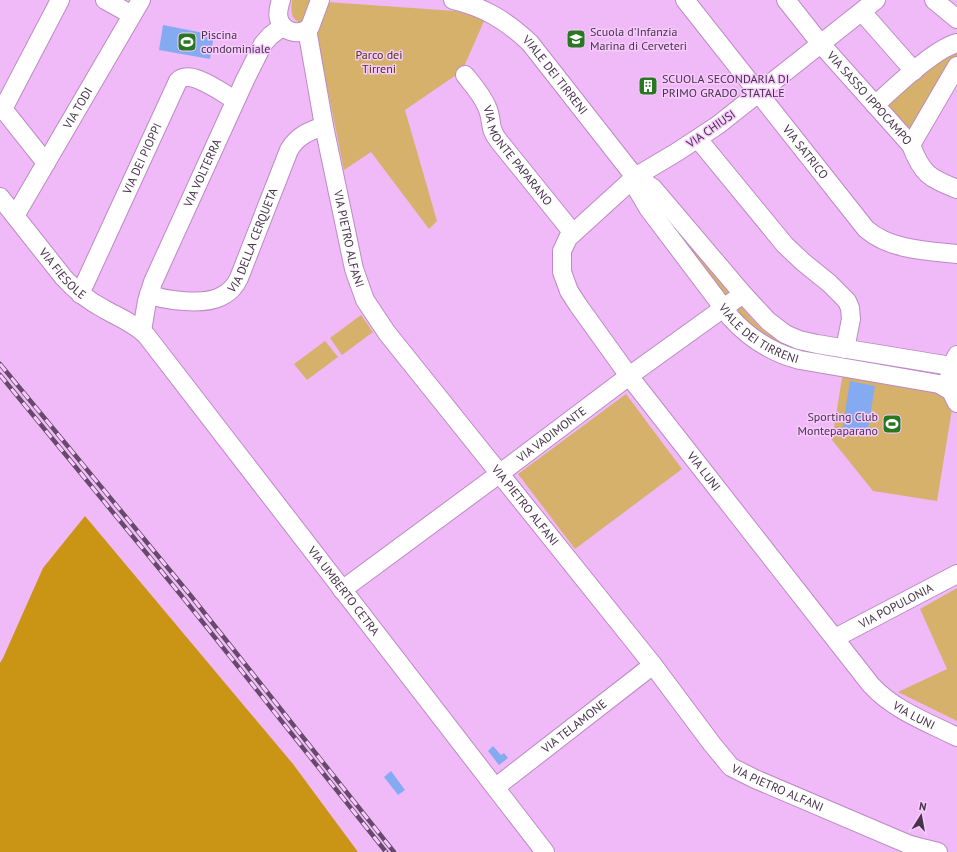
<svg xmlns="http://www.w3.org/2000/svg" width="957" height="852" viewBox="0 0 957 852" font-family="'PT Sans',sans-serif">
<style>
.green{fill:#d6b16b}
.forest{fill:#ca9515}
.water{fill:#84abf2}
.lines{fill:none;stroke-linecap:round;stroke-linejoin:round}
.minor-casing{stroke:#bd89c5;stroke-width:20}
.minor{stroke:#fff;stroke-width:18}
.rail-casing{stroke:#664a6a;stroke-width:4.5}
.rail{stroke:#f7cbfe;stroke-width:3;stroke-dasharray:9;stroke-linecap:butt}
.labels{text-anchor:middle;stroke-width:3;stroke-linejoin:round;paint-order:stroke}
.poi-label{font-size:12px;fill:#48324b;stroke:#f7cbfe;text-anchor:start}
.park-label{font-size:12px;fill:#4b3605;stroke:#f7cbfe}
.street-label{font-size:12px;fill:#48324b;stroke:#f7cbfe}
</style>
<rect width="100%" height="100%" fill="#f0baf8"/>
<g class="green">
<path d="M 292,0 L 314,0 L 305,22 L 300,23 C 290,18 291,10 292,0 Z"/>
<path d="M 327,2 L 455,11 L 485,19 L 462,71 L 405,110 L 437,221 L 429,229 L 371,152 L 344,170 L 319,47 L 317,25 Z"/>
<path d="M 954,46 L 957,49 L 957,59 L 909,131 L 884,104 Z"/>
<path d="M 642,189 L 751,318 C 758,325 764,332 772,336 C 804,356 844,358 880,363 L 882,366 L 805,355 L 769,340 L 748,323 L 720,290 Z"/>
<path d="M 361,315 L 373,332 L 342,355 L 330,338 Z"/>
<path d="M 325,341 L 338,357 L 307,380 L 294,364 Z"/>
<path d="M 843,372 L 939,388 L 952,409 L 937,501 L 873,491 L 832,440 Z"/>
<path d="M 626,394 L 682,469 L 575,549 L 518,474 Z"/>
<path d="M 957,588 L 957,721 L 898,692 L 947,669 L 920,609 Z"/>
</g>
<path class="forest" d="M 85,516 L 293,764 L 358,852 L 0,852 L 0,663 L 3,658 L 43,568 Z"/>
<g class="water">
<path d="M 163,25 L 214,35 L 210,59 L 159,50 Z"/>
<path d="M 850,381 L 875,386 L 867,435 L 842,431 Z"/>
<path d="M 493,746 L 501,755 L 504,753 L 508,758 L 499,765 L 488,751 Z"/>
<path d="M 391,771 L 405,790 L 398,795 L 384,777 Z"/>
</g>
<g class="lines">
<defs>
<g id="minor">
<path d="M 105,0 L 132,15"/>
<path d="M 281,0 C 279,6 277,13 279,19 C 282,32 301,37 310,27 L 320,0"/>
<path id="s1" d="M 453,0 C 484,7 507,21 530,43 L 635,177 L 644,182 L 653,188 L 743,294 L 768,321 L 785,334 L 799,340 L 817,344 L 951,366"/>
<path id="s2" d="M 685,0 L 866,229 C 890,250 927,251 957,254"/>
<path id="s3" d="M 786,0 L 820,43 L 911,145 C 922,174 929,178 957,189"/>
<path id="s4" d="M 876,0 L 718,125 L 677,152 L 635,177 L 568,238 L 562,251 L 562,272 L 569,291 L 578,305 L 629,376 L 871,685 C 894,710 927,722 957,737"/>
<path d="M 934,0 L 957,19"/>
<path d="M 862,12 L 914,71"/>
<path id="s5" d="M 307,29 L 324,126 L 354,269 L 365,300 L 387,333 L 653,665 L 712,744 L 731,767 L 755,779 L 910,845 L 917,852"/>
<path id="s6" d="M 465,75 C 473,85 482,95 487,107 C 493,120 488,127 498,140 L 573,233"/>
<path d="M 0,105 L 46,163"/>
<path d="M 875,105 C 894,88 934,49 957,43"/>
<path d="M 3,109 L 60,0"/>
<path d="M 698,139 L 785,245 L 803,262 L 829,283 L 847,301 L 850,308 L 851,319 L 845,349"/>
<path d="M 911,145 L 957,66"/>
<path id="s7" d="M 635,177 L 638,191 L 648,208 L 731,318 C 750,339 773,353 800,360 L 939,384 L 951,391"/>
<path id="s8" d="M 0,197 L 64,278 C 76,291 89,301 104,309 C 118,317 134,323 146,335 L 545,852"/>
<path id="s9" d="M 15,216 L 141,0"/>
<path id="s10" d="M 80,294 L 178,81 C 190,68 222,93 235,100"/>
<path id="s11" d="M 149,294 C 165,301 204,305 220,297 C 229,293 235,287 239,278 L 289,150 C 297,136 309,131 324,126"/>
<path id="s12" d="M 142,331 L 147,301 L 153,282 L 245,80 L 263,44 L 270,36 L 283,26"/>
<path d="M 957,355 C 947,373 946,384 957,403"/>
<path id="s13" d="M 342,590 L 499,474 L 629,376 L 743,294"/>
<path id="s14" d="M 835,638 L 957,574"/>
<path id="s15" d="M 496,787 L 653,665"/>
<path d="M 910,845 L 938,852"/>
</g>
</defs>
<use href="#minor" class="minor-casing"/>
<use href="#minor" class="minor"/>
<defs>
<g id="rail">
<path d="M 0,364 L 191,596 L 394,852"/>
<path d="M 0,375 L 185,600 L 386,852"/>
</g>
</defs>
<use href="#rail" class="rail-casing"/>
<use href="#rail" class="rail"/>
</g>
<defs>
<symbol id="school-square" viewBox="-11 -11 22 22"><rect x="-9" y="-9" width="18" height="18" rx="4" fill="#287822" stroke="#f7cbfe"/><path d="M0-5L7-2L0 1L-7-2ZM-4 1L0 2.5L4 1V4Q0 6-4 4Z" fill="#fff"/></symbol>
<symbol id="stadium-square" viewBox="-11 -11 22 22"><rect x="-9" y="-9" width="18" height="18" rx="4" fill="#287822" stroke="#f7cbfe"/><path d="M0-5a6.5 5 0 1 0 0 10a6.5 5 0 1 0 0-10ZM-3.5-1.8h7v3.6h-7Z" fill="#fff"/></symbol>
<symbol id="building-square" viewBox="-11 -11 22 22"><rect x="-9" y="-9" width="18" height="18" rx="4" fill="#287822" stroke="#f7cbfe"/><path d="M-4-6H4V6H1V3H-1V6H-4ZM-2.5-4.3h1.7v1.8h-1.7ZM.8-4.3h1.7v1.8H.8ZM-2.5-1h1.7V.8h-1.7ZM.8-1h1.7V.8H.8Z" fill="#fff"/></symbol>
</defs>
<g fill-rule="evenodd">
<use href="#school-square" x="565" y="28" width="22" height="22"/>
<use href="#stadium-square" x="176" y="31" width="22" height="22"/>
<use href="#building-square" x="637" y="75" width="22" height="22"/>
<use href="#stadium-square" x="881" y="413" width="22" height="22"/>
</g>
<g class="labels">
<g class="poi-label">
<text x="590" y="36">Scuola d'Infanzia<tspan x="590" dy="14">Marina di Cerveteri</tspan></text>
<text x="201" y="39">Piscina<tspan x="201" dy="14">condominiale</tspan></text>
<text x="662" y="83">SCUOLA SECONDARIA DI<tspan x="662" dy="14">PRIMO GRADO STATALE</tspan></text>
<text x="878" y="421" text-anchor="end">Sporting Club<tspan x="878" dy="14">Montepaparano</tspan></text>
</g>
<g class="park-label">
<text x="379" y="59">Parco dei<tspan x="379" dy="14">Tirreni</tspan></text>
</g>
<g class="street-label">
<text dy="4" stroke="none"><textPath href="#s1" startOffset="130">VIALE DEI TIRRENI</textPath></text>
<text dy="4" stroke="none"><textPath href="#s3" startOffset="129">VIA SASSO IPPOCAMPO</textPath></text>
<text dy="4" stroke="none"><textPath href="#s9" startOffset="125">VIA TODI</textPath></text>
<text transform="translate(711 129) rotate(-35)" y="4">VIA CHIUSI</text>
<text dy="4" stroke="none"><textPath href="#s2" startOffset="194">VIA SATRICO</textPath></text>
<text dy="4" stroke="none"><textPath href="#s6" startOffset="97">VIA MONTE PAPARANO</textPath></text>
<text dy="4" stroke="none"><textPath href="#s10" startOffset="149">VIA DEI PIOPPI</textPath></text>
<text dy="4" stroke="none"><textPath href="#s12" startOffset="170">VIA VOLTERRA</textPath></text>
<text dy="4" stroke="none"><textPath href="#s11" startOffset="140">VIA DELLA CERQUETA</textPath></text>
<text dy="4" stroke="none"><textPath href="#s5" startOffset="214">VIA PIETRO ALFANI</textPath></text>
<text dy="4" stroke="none"><textPath href="#s8" startOffset="99">VIA FIESOLE</textPath></text>
<text dy="4" stroke="none"><textPath href="#s7" startOffset="204">VIALE DEI TIRRENI</textPath></text>
<text dy="4" stroke="none"><textPath href="#s13" startOffset="261">VIA VADIMONTE</textPath></text>
<text dy="4" stroke="none"><textPath href="#s4" startOffset="671">VIA LUNI</textPath></text>
<text dy="4" stroke="none"><textPath href="#s5" startOffset="538">VIA PIETRO ALFANI</textPath></text>
<text dy="4" stroke="none"><textPath href="#s8" startOffset="527">VIA UMBERTO CETRA</textPath></text>
<text dy="4" stroke="none"><textPath href="#s14" startOffset="69">VIA POPULONIA</textPath></text>
<text dy="4" stroke="none"><textPath href="#s4" startOffset="995">VIA LUNI</textPath></text>
<text dy="4" stroke="none"><textPath href="#s15" startOffset="99">VIA TELAMONE</textPath></text>
<text dy="4" stroke="none"><textPath href="#s5" startOffset="922">VIA PIETRO ALFANI</textPath></text>
</g>
</g>
<g transform="translate(921 816) rotate(11)" stroke="#f7cbfe" stroke-width="3" paint-order="stroke">
<path d="M0-3L7 15L0 10L-7 15Z" fill="#48324b"/>
<text y="-6" font-size="11" font-weight="bold" text-anchor="middle" fill="#48324b">N</text>
</g>
</svg>
